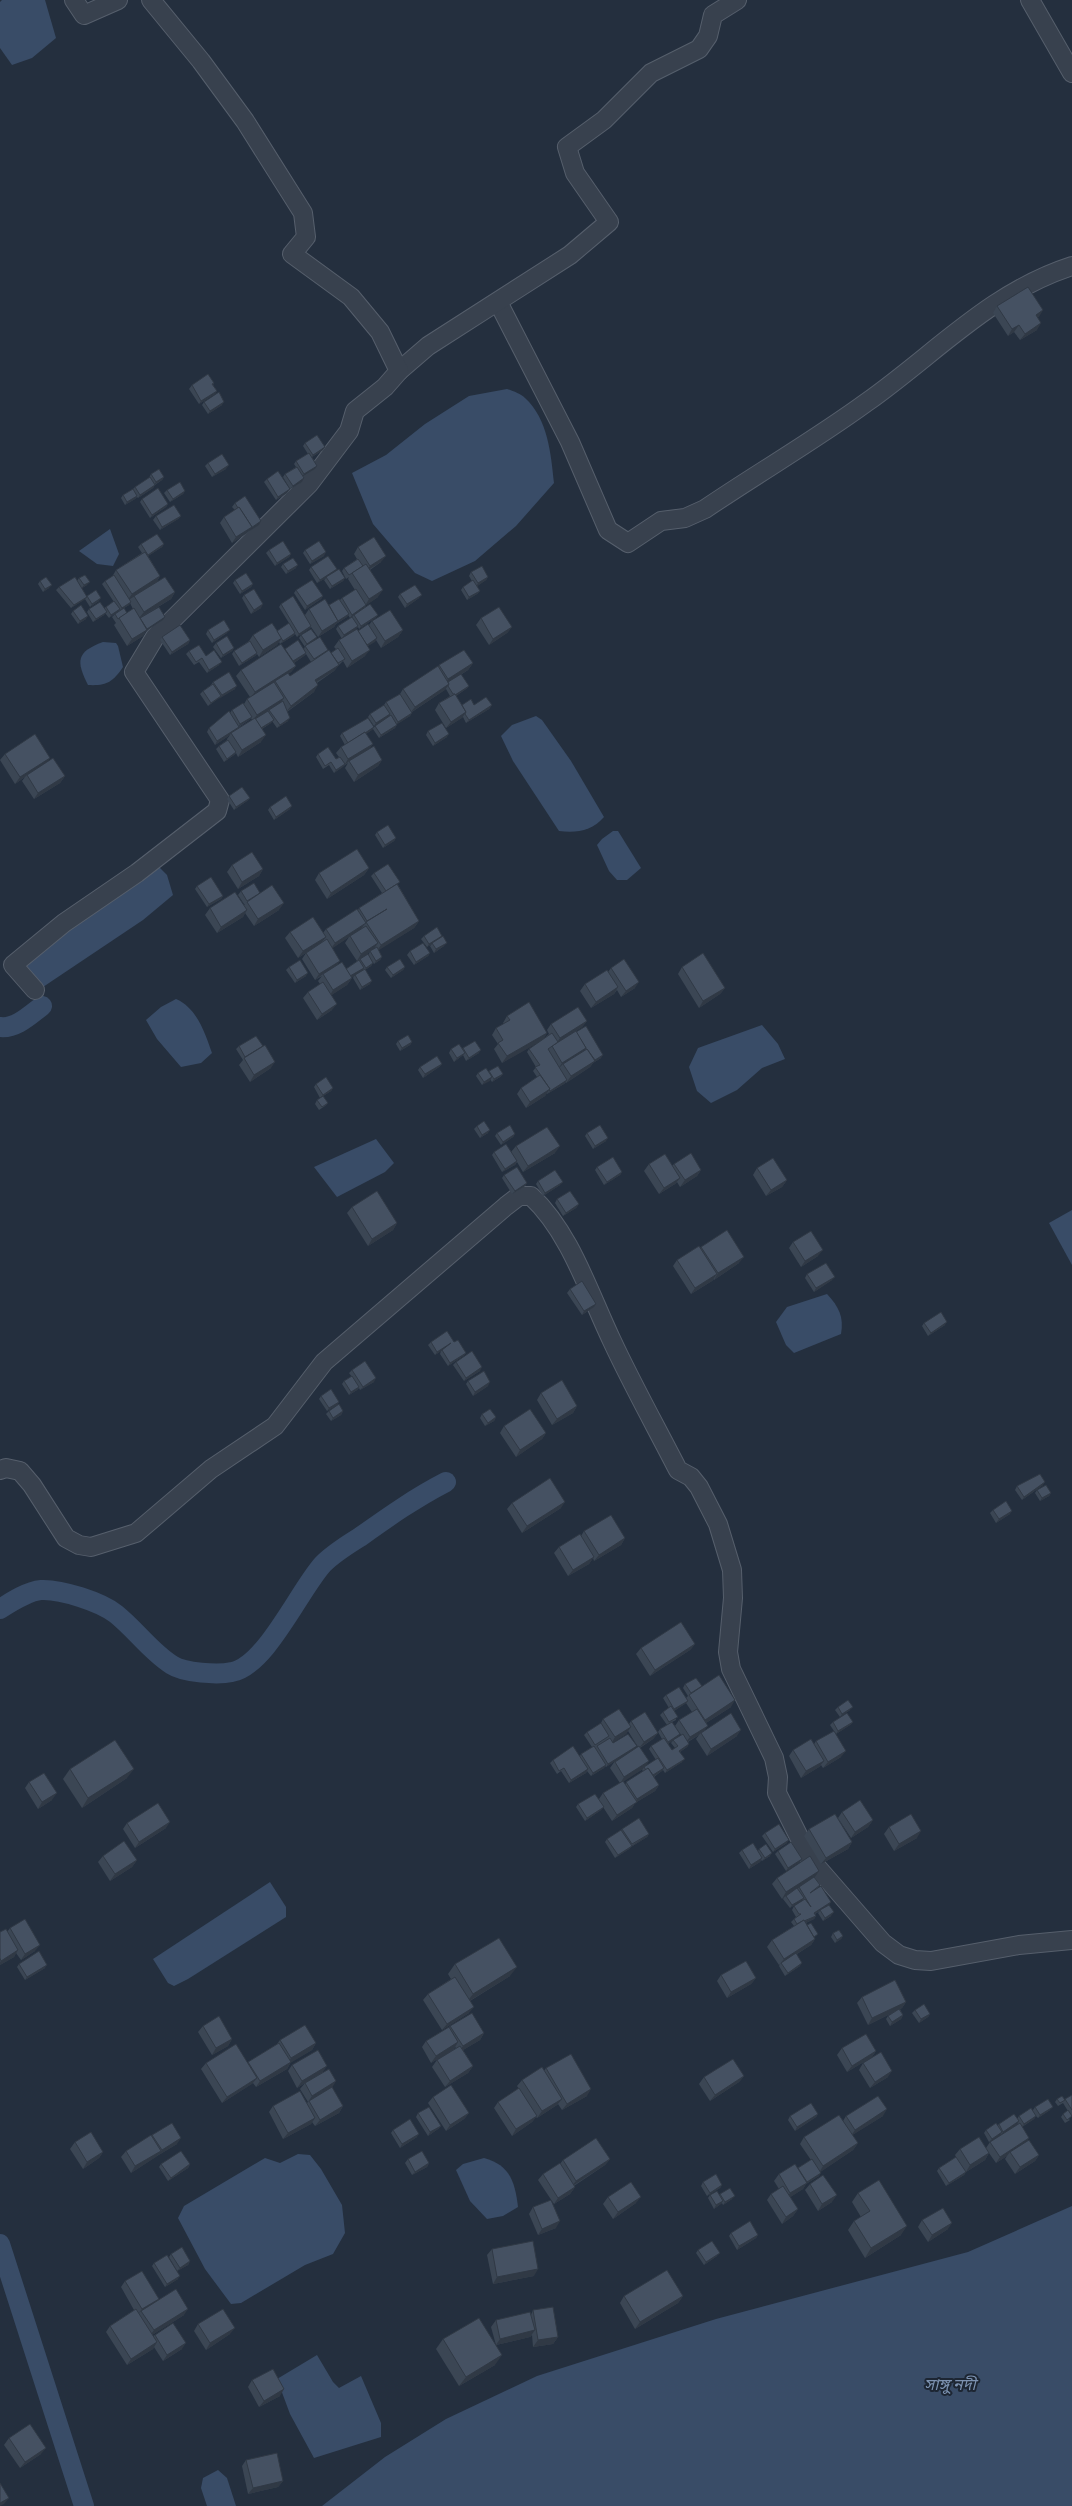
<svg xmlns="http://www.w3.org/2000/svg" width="1072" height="2506" viewBox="0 0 1072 2506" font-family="Signika,'Noto Sans Bengali',sans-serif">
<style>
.water{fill:#394c67}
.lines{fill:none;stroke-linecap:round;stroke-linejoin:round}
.canal{stroke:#394c67;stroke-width:20}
.minor-casing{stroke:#565f6c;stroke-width:20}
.minor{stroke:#38414e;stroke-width:18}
.wall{fill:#3b4654;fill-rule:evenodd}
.shaded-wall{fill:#303945}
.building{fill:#455162;stroke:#303945}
.labels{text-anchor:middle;stroke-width:4;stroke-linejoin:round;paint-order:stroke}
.water-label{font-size:16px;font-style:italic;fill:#7c92b1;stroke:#1d2633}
</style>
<rect width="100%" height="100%" fill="#242f3e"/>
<g class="water">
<path d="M 2,0 L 45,0 L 56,38 L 32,58 L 12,65 L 0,48 L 0,2 Z"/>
<path d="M 507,389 C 513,391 521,394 525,398 C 548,419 551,454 554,483 L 516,526 L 475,561 L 432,581 L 415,573 L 373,524 L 352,473 L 386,455 L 425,424 L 469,396 Z"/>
<path d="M 110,529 L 119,554 L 113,566 L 97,564 L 79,551 Z"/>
<path d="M 103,642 L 116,643 L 118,646 L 123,667 C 113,682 106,686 88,685 C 76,661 76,652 103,642 Z"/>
<path d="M 536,716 L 542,720 L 571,761 L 604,817 C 592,831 577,833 559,831 L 513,761 L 501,736 L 512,725 Z"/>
<path d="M 613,831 L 618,831 L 641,868 L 627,880 L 617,880 L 609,871 L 597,845 L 602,839 Z"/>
<path d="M 157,865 L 167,875 L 173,895 L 143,920 L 43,987 L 23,971 L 35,955 Z"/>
<path d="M 176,999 C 197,1008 205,1033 212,1053 L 201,1063 L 181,1067 L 157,1039 L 146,1020 L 161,1007 Z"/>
<path d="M 762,1025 L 778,1044 L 785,1059 L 762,1068 L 737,1090 L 711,1103 L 697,1091 L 689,1067 L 698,1048 Z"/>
<path d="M 376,1139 L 394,1163 L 385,1172 L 337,1197 L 314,1167 Z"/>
<path d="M 1072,1210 L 1072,1265 L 1049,1223 Z"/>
<path d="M 827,1294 C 839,1307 844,1317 841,1334 L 794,1353 L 786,1345 L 776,1322 L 787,1307 Z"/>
<path d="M 270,1882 L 286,1907 L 286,1917 L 188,1979 L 174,1986 L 168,1983 L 153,1959 Z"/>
<path d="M 298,2154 L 310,2155 L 321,2169 L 342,2205 L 345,2233 L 333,2254 L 305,2265 L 241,2303 L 231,2304 L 205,2269 L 178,2218 L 184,2206 L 265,2158 L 280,2163 Z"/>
<path d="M 484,2158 C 510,2165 515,2182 518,2207 L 503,2216 L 487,2219 L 470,2201 L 456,2170 L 463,2164 Z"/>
<path d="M 1072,2206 L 1072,2506 L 322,2506 L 385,2457 L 446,2419 L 537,2376 L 716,2319 L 968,2252 Z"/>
<path d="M 317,2355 L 333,2382 L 339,2388 L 361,2376 L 381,2423 L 381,2437 L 314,2458 L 290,2414 L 277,2379 Z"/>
<path d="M 218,2470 L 227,2478 L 236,2506 L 207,2506 L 201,2488 L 203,2478 Z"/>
</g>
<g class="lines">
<g class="canal">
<path d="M 0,1027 C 16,1029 30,1015 42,1006"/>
<path d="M 0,1609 C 11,1602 28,1591 41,1590 C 61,1589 101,1602 116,1614 C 136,1630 151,1652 172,1665 C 184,1673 218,1675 232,1672 C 266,1666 300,1589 323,1564 C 334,1553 347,1545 360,1537 C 388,1517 415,1498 446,1482"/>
<path d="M 0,2244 L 84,2506"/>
</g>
<defs>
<g id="minor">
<path d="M 74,0 L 84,15 L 118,0"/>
<path d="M 1030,0 L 1072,73"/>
<path d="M 498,302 L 570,442 L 608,530 L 628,543 L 661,521 L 685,518 L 705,509 C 758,473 815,440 867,402 C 935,354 991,292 1072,266"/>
<path d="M 399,371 L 428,346 L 570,255 L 609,222 L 575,173 L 567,147 L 604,120 L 651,73 L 699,49 L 708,36 L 713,15 L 737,0"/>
<path d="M 35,990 L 13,965 L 64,923 L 137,873 L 217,811 L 220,800 L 134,672 L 155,637 L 309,484 L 349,431 L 355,411 L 385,387 L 399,371 L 380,332 L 351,297 L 292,254 L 306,237 L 303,213 L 245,121 L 201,61 L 151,0"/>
<path d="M 0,1470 L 6,1468 L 20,1471 L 32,1485 L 66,1538 L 79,1545 L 91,1547 L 136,1533 L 211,1469 L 275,1426 L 324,1362 L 506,1206 L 519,1196 L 531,1196 C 570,1232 589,1293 612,1341 C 632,1384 656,1427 678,1470 L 691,1477 L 699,1487 L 718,1524 L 732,1570 L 733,1598 L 728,1652 L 731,1669 L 774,1758 L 778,1777 L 777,1793 L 810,1859 L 883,1943 L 899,1955 L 915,1960 L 931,1961 L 1019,1945 L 1072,1940"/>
</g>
</defs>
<use href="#minor" class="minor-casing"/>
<use href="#minor" class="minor"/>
</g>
<g class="wall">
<path d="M 997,306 L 1039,317 L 1038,317 L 1037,330 L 1020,340 L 1014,332 L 1008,336 L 993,313 Z"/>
<path d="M 214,383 L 213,385 L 217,391 L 215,394 L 199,404 L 189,389 L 192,385 Z"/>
<path d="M 204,402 L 222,405 L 208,414 L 202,405 Z"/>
<path d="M 305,443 L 323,450 L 312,457 L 317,466 L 315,469 L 303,477 L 304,478 L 302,482 L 290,489 L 283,477 L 285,474 L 296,467 L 294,464 L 296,461 L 308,454 L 303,446 Z"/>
<path d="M 208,463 L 226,469 L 212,477 L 205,466 Z"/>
<path d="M 151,474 L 164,477 L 162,480 L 155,485 L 153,488 L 138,498 L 137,497 L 135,499 L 125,505 L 121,498 L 123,495 L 133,489 L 135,487 L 149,478 Z"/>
<path d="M 267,479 L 287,493 L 276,500 L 264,482 Z"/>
<path d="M 167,490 L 185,491 L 183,494 L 170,502 L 164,493 Z"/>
<path d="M 142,499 L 168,504 L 166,507 L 150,518 L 140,502 Z"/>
<path d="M 235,503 L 259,525 L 232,543 L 220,523 L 224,517 L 235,510 L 232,507 Z"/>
<path d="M 156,516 L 181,516 L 178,519 L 160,530 L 153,520 Z"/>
<path d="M 141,544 L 164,544 L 162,547 L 148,556 L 160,576 L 156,583 L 175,592 L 171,599 L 140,618 L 163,620 L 146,631 L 143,636 L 127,646 L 114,625 L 116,623 L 112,617 L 115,614 L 119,611 L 119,610 L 117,612 L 109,618 L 105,613 L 104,615 L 93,622 L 87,612 L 89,609 L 104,608 L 106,607 L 114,602 L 102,584 L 105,581 L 112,577 L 116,570 L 142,553 L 138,547 ZM 130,603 L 133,609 L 127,613 L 124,608 L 129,605 Z"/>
<path d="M 358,547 L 381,562 L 370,570 L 378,597 L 366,605 L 365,608 L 378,615 L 375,618 L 359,629 L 358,627 L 342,639 L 336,629 L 338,626 L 352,617 L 354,615 L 350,618 L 348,615 L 347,617 L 336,624 L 334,627 L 318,637 L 311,627 L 309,629 L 297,637 L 295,634 L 293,636 L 280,644 L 279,642 L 277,645 L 259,657 L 257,654 L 255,656 L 239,666 L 232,654 L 234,651 L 249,641 L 253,635 L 277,631 L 289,623 L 279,607 L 281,604 L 305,615 L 309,609 L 329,605 L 340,600 L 342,598 L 355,590 L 348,579 L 349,577 L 346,579 L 342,571 L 344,568 L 357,559 L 354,554 Z"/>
<path d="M 269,550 L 291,554 L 289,557 L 275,566 L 266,553 Z"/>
<path d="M 305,550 L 324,556 L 310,564 L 303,553 Z"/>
<path d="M 283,564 L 296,568 L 286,574 L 281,567 Z"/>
<path d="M 311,567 L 337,569 L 335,572 L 345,578 L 343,581 L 330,589 L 324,580 L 326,578 L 317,583 L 309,570 Z"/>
<path d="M 471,572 L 488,577 L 486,580 L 477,586 L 480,591 L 477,594 L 467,600 L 461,590 L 463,587 L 472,581 L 469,576 Z"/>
<path d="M 79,578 L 87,585 L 82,588 L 86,597 L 87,596 L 99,601 L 90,607 L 85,599 L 71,608 L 56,590 L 59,587 L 77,581 Z"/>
<path d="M 235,580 L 253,584 L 251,587 L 240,594 L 233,583 Z"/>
<path d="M 40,581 L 49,588 L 43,592 L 38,584 Z"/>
<path d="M 296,590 L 323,596 L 321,599 L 305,610 L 294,593 Z"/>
<path d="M 400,594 L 419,598 L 405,608 L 398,597 Z"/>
<path d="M 244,595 L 261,608 L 251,614 L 242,598 Z"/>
<path d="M 73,611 L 86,619 L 78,624 L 71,614 Z"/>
<path d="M 481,618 L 512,627 L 507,633 L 489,645 L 476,625 Z"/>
<path d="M 372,621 L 403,630 L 398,637 L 381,648 L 376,640 L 368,646 L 365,656 L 347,668 L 343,661 L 339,665 L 334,671 L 317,683 L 314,692 L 287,712 L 288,721 L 277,728 L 272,721 L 271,723 L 262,729 L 261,742 L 238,757 L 236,753 L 234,755 L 224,762 L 216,749 L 219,746 L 227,740 L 227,739 L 230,735 L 215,745 L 207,732 L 209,728 L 230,713 L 232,710 L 244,704 L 247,699 L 250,697 L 236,676 L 241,670 L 285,649 L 304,649 L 305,646 L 314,641 L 305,647 L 299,638 L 301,635 L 317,637 L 315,641 L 331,653 L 336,649 L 334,647 L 339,640 L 369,625 ZM 306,654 L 311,662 L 290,676 L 288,674 L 291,672 L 296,666 L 294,663 L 304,656 ZM 251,718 L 252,720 L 238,728 L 239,727 L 249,720 Z"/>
<path d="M 208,630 L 227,633 L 212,643 L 206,634 Z"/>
<path d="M 162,637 L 190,640 L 188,644 L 170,655 L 160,640 Z"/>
<path d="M 216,643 L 234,648 L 232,651 L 221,658 L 213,647 Z"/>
<path d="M 189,651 L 206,656 L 219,665 L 207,673 L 199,662 L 194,665 L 186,654 Z"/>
<path d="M 473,663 L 468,670 L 453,680 L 469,686 L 466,689 L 456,696 L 462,705 L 492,705 L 489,709 L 466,723 L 463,717 L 446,728 L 435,710 L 439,703 L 450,696 L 446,689 L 412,712 L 410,716 L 397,724 L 395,728 L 379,738 L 373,729 L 366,734 L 373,744 L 369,749 L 382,760 L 378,766 L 354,782 L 345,768 L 348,763 L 334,773 L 329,765 L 323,769 L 316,757 L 318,754 L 336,759 L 339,757 L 336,753 L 341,747 L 345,745 L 340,736 L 342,733 L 374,727 L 390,716 L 389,715 L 387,718 L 374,726 L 368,717 L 370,714 L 384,705 L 386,702 L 400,694 L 403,689 L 438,667 L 439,665 Z"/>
<path d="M 213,682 L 235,689 L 219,698 L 208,706 L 200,694 L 203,691 L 211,685 Z"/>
<path d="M 428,731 L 447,737 L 433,746 L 426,735 Z"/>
<path d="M 5,754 L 47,762 L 65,776 L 60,783 L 34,799 L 22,781 L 25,777 L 15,784 L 0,760 Z"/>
<path d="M 229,796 L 250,798 L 247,801 L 234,810 L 227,799 Z"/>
<path d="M 270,807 L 290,809 L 274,820 L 268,810 Z"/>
<path d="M 377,832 L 396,838 L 394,841 L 383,848 L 375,835 Z"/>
<path d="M 232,865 L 263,869 L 259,876 L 238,889 L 227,872 Z"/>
<path d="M 369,868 L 364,875 L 327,899 L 315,880 L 319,873 Z"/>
<path d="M 374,873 L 398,885 L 419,921 L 414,928 L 378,950 L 382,957 L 380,960 L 374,964 L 368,955 L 370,952 L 357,961 L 345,943 L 349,937 L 332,948 L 337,966 L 346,969 L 360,959 L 373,963 L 371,966 L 365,970 L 370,984 L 360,990 L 353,978 L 354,976 L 351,978 L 352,978 L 347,985 L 331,995 L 332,1010 L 317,1020 L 303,998 L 308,992 L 320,984 L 318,981 L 322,976 L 315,980 L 302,959 L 306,953 L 312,949 L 298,958 L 285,938 L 290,932 L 323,933 L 326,929 L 358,910 L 359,908 L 382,893 L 371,876 Z"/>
<path d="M 197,886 L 223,896 L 221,899 L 207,907 L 195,889 Z"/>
<path d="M 241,891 L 260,893 L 279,910 L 254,926 L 245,913 L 243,917 L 217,933 L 205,915 L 210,908 L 244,905 L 245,904 L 244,904 L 238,895 Z"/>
<path d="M 424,936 L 440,938 L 444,946 L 434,953 L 430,946 L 432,944 L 427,947 L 421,939 Z"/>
<path d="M 410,951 L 430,953 L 428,956 L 414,965 L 407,955 Z"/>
<path d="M 289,967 L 306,976 L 295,983 L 286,970 Z"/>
<path d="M 387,967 L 405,967 L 403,970 L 391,978 L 385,970 Z"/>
<path d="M 682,967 L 725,988 L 720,994 L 699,1008 L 678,974 Z"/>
<path d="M 611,968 L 635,988 L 621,997 L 617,990 L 614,994 L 591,1008 L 580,991 L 585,984 L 608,972 Z"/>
<path d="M 507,1016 L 547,1033 L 543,1039 L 549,1034 L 547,1030 L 551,1024 L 587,1021 L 582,1027 L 576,1031 L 601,1058 L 593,1063 L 590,1067 L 566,1083 L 566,1082 L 564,1084 L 547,1094 L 547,1093 L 545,1096 L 526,1108 L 517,1094 L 521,1088 L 537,1077 L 533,1071 L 536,1067 L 527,1052 L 529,1049 L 540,1041 L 502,1063 L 494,1049 L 498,1044 L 492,1035 L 496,1028 L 504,1024 L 503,1023 Z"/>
<path d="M 398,1041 L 412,1042 L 410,1045 L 400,1051 L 396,1044 Z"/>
<path d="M 239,1046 L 271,1068 L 250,1082 L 239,1065 L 243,1060 L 236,1049 Z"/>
<path d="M 463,1048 L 479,1053 L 466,1061 L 463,1055 L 454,1062 L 449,1053 L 451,1049 L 462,1049 Z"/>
<path d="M 442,1064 L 439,1067 L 423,1078 L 418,1070 L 420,1067 Z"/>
<path d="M 489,1071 L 503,1074 L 500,1077 L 492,1082 L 490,1079 L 482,1085 L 476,1076 L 478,1073 L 489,1072 Z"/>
<path d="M 316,1084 L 333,1088 L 331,1091 L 320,1098 L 314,1087 Z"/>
<path d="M 317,1100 L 328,1103 L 325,1106 L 319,1110 L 315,1104 Z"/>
<path d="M 477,1126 L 488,1133 L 480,1138 L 474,1129 Z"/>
<path d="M 497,1133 L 515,1134 L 513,1137 L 501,1145 L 495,1136 Z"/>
<path d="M 587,1133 L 606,1141 L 593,1149 L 585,1136 Z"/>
<path d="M 516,1146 L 555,1153 L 523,1172 L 517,1162 L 515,1165 L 502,1172 L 492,1155 L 494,1152 L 511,1152 Z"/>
<path d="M 649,1164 L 672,1166 L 674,1164 L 701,1170 L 697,1176 L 680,1187 L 677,1182 L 675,1184 L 659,1194 L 644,1171 Z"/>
<path d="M 597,1167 L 622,1172 L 620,1175 L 604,1185 L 595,1170 Z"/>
<path d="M 757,1168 L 787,1180 L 782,1187 L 766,1196 L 753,1175 Z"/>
<path d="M 504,1175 L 527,1183 L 525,1186 L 512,1194 L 502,1178 Z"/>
<path d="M 538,1181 L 560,1185 L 543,1196 L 536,1184 Z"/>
<path d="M 557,1199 L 579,1204 L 576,1208 L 563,1216 L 555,1203 Z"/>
<path d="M 352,1207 L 397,1223 L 393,1230 L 368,1246 L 347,1213 Z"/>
<path d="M 793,1242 L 818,1256 L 801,1267 L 789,1248 Z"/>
<path d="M 701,1247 L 739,1263 L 714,1280 L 714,1279 L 712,1281 L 691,1294 L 673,1266 L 677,1260 L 700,1248 Z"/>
<path d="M 807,1274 L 832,1280 L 814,1292 L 805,1278 Z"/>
<path d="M 570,1289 L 594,1307 L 582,1315 L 567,1293 Z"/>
<path d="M 924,1323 L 945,1325 L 928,1336 L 922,1326 Z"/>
<path d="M 431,1342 L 454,1342 L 466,1353 L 463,1356 L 448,1366 L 440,1354 L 441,1351 L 435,1355 L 428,1345 Z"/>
<path d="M 456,1362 L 480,1371 L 464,1381 L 453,1365 Z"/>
<path d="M 352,1370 L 374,1382 L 360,1390 L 359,1388 L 357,1390 L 349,1395 L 342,1384 L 344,1381 L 352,1377 L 349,1373 Z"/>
<path d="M 468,1381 L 488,1386 L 473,1396 L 466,1384 Z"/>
<path d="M 541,1393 L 577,1406 L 573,1413 L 552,1425 L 537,1400 Z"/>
<path d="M 321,1396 L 339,1402 L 337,1405 L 327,1411 L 319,1399 Z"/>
<path d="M 329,1411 L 343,1411 L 341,1415 L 331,1421 L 326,1414 Z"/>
<path d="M 482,1414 L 496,1417 L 494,1421 L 485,1426 L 480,1418 Z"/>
<path d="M 504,1426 L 546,1433 L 542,1439 L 516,1457 L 500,1433 Z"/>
<path d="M 1043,1485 L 1022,1500 L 1015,1490 L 1017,1486 Z"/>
<path d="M 1037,1490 L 1051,1493 L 1049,1496 L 1040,1501 L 1035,1493 Z"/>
<path d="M 512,1503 L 561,1508 L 522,1533 L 507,1509 Z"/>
<path d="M 993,1510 L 1010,1514 L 996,1523 L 990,1513 Z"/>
<path d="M 584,1531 L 625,1538 L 621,1545 L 594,1561 L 593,1558 L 589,1564 L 568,1576 L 554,1553 L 559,1547 L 581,1536 Z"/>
<path d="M 695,1644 L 690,1650 L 650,1676 L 636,1654 L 641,1648 Z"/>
<path d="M 685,1684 L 702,1686 L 731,1707 L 706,1723 L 705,1730 L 737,1736 L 707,1756 L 696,1739 L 699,1735 L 688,1742 L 689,1744 L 687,1747 L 680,1752 L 682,1762 L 665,1773 L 663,1770 L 654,1777 L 659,1785 L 655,1791 L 635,1803 L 632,1808 L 612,1821 L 603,1807 L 601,1810 L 585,1821 L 576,1807 L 578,1804 L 599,1799 L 603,1793 L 620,1783 L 610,1768 L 615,1761 L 606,1767 L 605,1766 L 604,1768 L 591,1776 L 587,1771 L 586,1773 L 569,1783 L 561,1771 L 557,1774 L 550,1763 L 553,1760 L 580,1756 L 581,1754 L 592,1747 L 584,1735 L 587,1732 L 601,1723 L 603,1719 L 629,1724 L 631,1721 L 658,1733 L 653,1739 L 640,1748 L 646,1766 L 656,1760 L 649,1749 L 651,1746 L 662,1739 L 658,1732 L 660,1729 L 667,1725 L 660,1715 L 663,1712 L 669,1708 L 663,1698 L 666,1695 L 686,1698 L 688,1696 L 683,1688 ZM 686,1703 L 692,1712 L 679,1720 L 675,1726 L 681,1735 L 678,1737 L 680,1734 L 672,1722 L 676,1720 L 674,1711 ZM 628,1731 L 638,1747 L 635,1749 L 613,1743 L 613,1742 L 626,1734 ZM 673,1740 L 671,1743 L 675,1748 L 672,1750 L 668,1744 ZM 643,1769 L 642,1770 L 643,1771 L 625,1784 L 623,1781 Z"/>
<path d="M 838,1707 L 850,1710 L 840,1717 L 835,1710 Z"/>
<path d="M 833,1722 L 853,1722 L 850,1725 L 836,1734 L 830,1725 Z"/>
<path d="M 816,1741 L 841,1757 L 823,1768 L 821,1765 L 819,1767 L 801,1778 L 789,1756 L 793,1750 L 814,1744 Z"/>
<path d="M 70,1769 L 127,1778 L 82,1808 L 63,1779 Z"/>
<path d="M 29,1782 L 52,1800 L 38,1809 L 25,1788 Z"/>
<path d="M 842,1812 L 873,1820 L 868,1827 L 851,1838 L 838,1818 L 852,1842 L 848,1849 L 821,1864 L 804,1836 L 809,1829 L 838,1818 Z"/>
<path d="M 127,1823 L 166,1828 L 135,1848 L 123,1829 Z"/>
<path d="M 889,1827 L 917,1838 L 894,1851 L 884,1834 Z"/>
<path d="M 622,1829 L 649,1834 L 647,1837 L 631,1847 L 629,1849 L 615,1858 L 605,1842 L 607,1839 L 621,1830 Z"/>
<path d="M 765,1833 L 787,1843 L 773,1852 L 762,1836 Z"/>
<path d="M 759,1849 L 770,1856 L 762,1861 L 761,1860 L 760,1862 L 749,1869 L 739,1853 L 742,1850 L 758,1851 Z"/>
<path d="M 778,1851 L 802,1859 L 800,1862 L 786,1871 L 775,1854 Z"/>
<path d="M 103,1856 L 137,1860 L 132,1867 L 110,1881 L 98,1862 Z"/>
<path d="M 815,1877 L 820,1885 L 818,1888 L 831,1902 L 829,1905 L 831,1916 L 823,1921 L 818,1913 L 820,1911 L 815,1914 L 816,1916 L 814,1919 L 806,1923 L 815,1939 L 811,1945 L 797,1954 L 800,1966 L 785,1976 L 779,1966 L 780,1964 L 779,1965 L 767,1947 L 772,1940 L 794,1926 L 791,1922 L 796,1917 L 792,1910 L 794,1906 L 803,1901 L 802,1900 L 790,1908 L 783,1899 L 784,1897 L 782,1899 L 772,1884 L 777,1878 Z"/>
<path d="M 10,1928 L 35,1951 L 21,1960 L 16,1953 L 14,1957 L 0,1965 L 0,1932 L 7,1932 Z"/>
<path d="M 833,1933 L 843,1936 L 841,1939 L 835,1943 L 831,1937 Z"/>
<path d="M 19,1964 L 45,1968 L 25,1980 L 17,1967 Z"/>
<path d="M 455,1964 L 510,1976 L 470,2001 L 469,2013 L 442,2030 L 423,2000 L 428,1994 L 451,1979 L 448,1974 Z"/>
<path d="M 721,1975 L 756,1978 L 751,1984 L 727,1998 L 717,1981 Z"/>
<path d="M 862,1997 L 906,2002 L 902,2008 L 900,2009 L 903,2015 L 901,2019 L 890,2026 L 886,2019 L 888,2016 L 894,2012 L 868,2025 L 857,2003 Z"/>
<path d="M 915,2010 L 930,2014 L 928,2017 L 919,2023 L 912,2013 Z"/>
<path d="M 203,2026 L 232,2039 L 228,2046 L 212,2055 L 198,2032 Z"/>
<path d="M 450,2026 L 484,2033 L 480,2040 L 463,2050 L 473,2066 L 468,2073 L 445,2087 L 432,2067 L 437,2060 L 456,2048 L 455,2047 L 454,2049 L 431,2063 L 422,2047 L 426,2041 L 449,2027 Z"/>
<path d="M 280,2040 L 316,2043 L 312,2050 L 291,2062 L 287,2069 L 256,2087 L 253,2083 L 222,2103 L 201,2069 L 206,2063 L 248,2063 L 277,2044 Z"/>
<path d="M 842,2048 L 876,2051 L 872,2057 L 847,2072 L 837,2055 Z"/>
<path d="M 863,2063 L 888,2077 L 870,2088 L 859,2070 Z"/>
<path d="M 292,2065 L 323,2072 L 343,2106 L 339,2113 L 315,2126 L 312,2122 L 311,2124 L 283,2139 L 269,2112 L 273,2106 L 307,2103 L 308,2102 L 300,2089 L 305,2083 L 297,2088 L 288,2071 Z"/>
<path d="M 546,2068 L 587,2096 L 562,2110 L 558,2104 L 557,2105 L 537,2118 L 536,2117 L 532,2122 L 512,2136 L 494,2108 L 498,2102 L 519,2089 L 517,2086 L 522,2080 L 544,2071 Z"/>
<path d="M 744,2076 L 739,2082 L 710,2101 L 699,2084 L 704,2077 Z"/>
<path d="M 1072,2095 L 1072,2115 L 1071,2116 L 1063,2103 L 1058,2106 L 1055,2102 L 1057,2099 L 1065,2100 Z"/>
<path d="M 433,2097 L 469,2113 L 464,2119 L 446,2131 L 428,2103 Z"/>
<path d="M 1035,2107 L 1050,2110 L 1038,2118 L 1036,2116 L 1034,2119 L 1022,2127 L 1028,2141 L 1039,2155 L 1035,2161 L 1015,2174 L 1005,2159 L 1007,2156 L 996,2163 L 989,2153 L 985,2160 L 966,2172 L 964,2175 L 946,2186 L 937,2171 L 939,2168 L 956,2157 L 955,2155 L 960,2149 L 986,2148 L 990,2142 L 999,2136 L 989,2142 L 984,2133 L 986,2130 L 998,2125 L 999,2124 L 1017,2119 L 1019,2116 L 1033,2110 Z"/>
<path d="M 418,2113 L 441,2126 L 438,2129 L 428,2136 L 416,2117 Z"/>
<path d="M 818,2114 L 816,2117 L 795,2131 L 788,2120 L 790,2116 Z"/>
<path d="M 1063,2114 L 1070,2120 L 1065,2123 L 1061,2117 Z"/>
<path d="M 846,2116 L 883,2116 L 852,2135 L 858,2143 L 853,2150 L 820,2172 L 819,2176 L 806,2184 L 803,2189 L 790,2197 L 798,2209 L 793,2216 L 782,2224 L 767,2200 L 771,2194 L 779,2189 L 774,2181 L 779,2174 L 798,2168 L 811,2160 L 800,2144 L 804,2137 L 843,2121 Z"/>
<path d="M 393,2130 L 417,2137 L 400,2148 L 391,2133 Z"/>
<path d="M 152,2135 L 177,2144 L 157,2156 L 131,2173 L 121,2157 L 126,2151 L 151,2136 Z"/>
<path d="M 75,2142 L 103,2152 L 99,2158 L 83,2169 L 70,2149 Z"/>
<path d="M 408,2159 L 429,2163 L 427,2167 L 412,2175 L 405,2163 Z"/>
<path d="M 610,2159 L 605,2165 L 574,2186 L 575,2187 L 570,2194 L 554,2204 L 538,2180 L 543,2174 L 560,2164 L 563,2160 Z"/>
<path d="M 161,2164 L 190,2164 L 188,2168 L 168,2181 L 159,2167 Z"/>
<path d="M 703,2182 L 722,2185 L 720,2188 L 707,2196 L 701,2186 Z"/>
<path d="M 810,2184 L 832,2202 L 818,2211 L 805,2190 Z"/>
<path d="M 858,2193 L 901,2235 L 865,2258 L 848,2230 L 854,2221 L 861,2217 L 852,2202 Z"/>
<path d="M 720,2194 L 732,2199 L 723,2205 L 722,2203 L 714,2209 L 708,2198 L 710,2195 L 719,2195 Z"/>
<path d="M 608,2197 L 636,2203 L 613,2219 L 603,2204 Z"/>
<path d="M 533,2207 L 556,2228 L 538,2235 L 529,2214 Z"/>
<path d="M 922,2220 L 948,2229 L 928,2242 L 918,2227 Z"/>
<path d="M 731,2233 L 758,2235 L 756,2238 L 737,2250 L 729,2236 Z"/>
<path d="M 492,2249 L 534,2276 L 493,2284 L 487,2255 Z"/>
<path d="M 698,2250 L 717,2256 L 704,2265 L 696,2253 Z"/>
<path d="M 171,2254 L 190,2261 L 188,2265 L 177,2271 L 169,2257 Z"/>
<path d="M 154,2263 L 178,2279 L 165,2287 L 152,2266 Z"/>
<path d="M 125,2281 L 159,2299 L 158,2301 L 184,2315 L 152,2335 L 153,2336 L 155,2335 L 182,2349 L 163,2361 L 154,2347 L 153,2349 L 127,2365 L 106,2332 L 110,2326 L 134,2310 L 121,2287 Z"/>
<path d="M 624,2296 L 683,2296 L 678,2303 L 635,2329 L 620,2303 Z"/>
<path d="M 533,2310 L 558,2337 L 553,2344 L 533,2347 L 532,2335 L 530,2337 L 496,2345 L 491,2327 L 496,2320 L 531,2315 Z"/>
<path d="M 198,2324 L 230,2334 L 206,2350 L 194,2331 Z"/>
<path d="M 443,2339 L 495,2365 L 459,2386 L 436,2349 Z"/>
<path d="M 252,2380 L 280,2396 L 259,2407 L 248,2387 Z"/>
<path d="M 9,2438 L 41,2454 L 20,2468 L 4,2445 Z"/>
<path d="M 246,2460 L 283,2481 L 278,2487 L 248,2494 L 242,2466 Z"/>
</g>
<g class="shaded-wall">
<path d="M 1043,310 L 1039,317 L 1032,321 L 1036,315 Z"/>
<path d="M 1041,323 L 1037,330 L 1020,340 L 1025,334 Z"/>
<path d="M 1019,325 L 1014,332 L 1008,336 L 1012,329 Z"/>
<path d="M 217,391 L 215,394 L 199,404 L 201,401 Z"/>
<path d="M 224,402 L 222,405 L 208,414 L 210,411 Z"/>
<path d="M 325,447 L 323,450 L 310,458 L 313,455 Z"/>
<path d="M 229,465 L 226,469 L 212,477 L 215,474 Z"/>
<path d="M 317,466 L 315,469 L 302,477 L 304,474 Z"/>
<path d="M 164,477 L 162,480 L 154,485 L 156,482 Z"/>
<path d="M 304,478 L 302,482 L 290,489 L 293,486 Z"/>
<path d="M 155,485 L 153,488 L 138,498 L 140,495 Z"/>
<path d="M 290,489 L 287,493 L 276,500 L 278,497 Z"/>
<path d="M 185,491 L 183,494 L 170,502 L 173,499 Z"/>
<path d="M 137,496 L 135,499 L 125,505 L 127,502 Z"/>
<path d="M 168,504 L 166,507 L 150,518 L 152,515 Z"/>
<path d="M 181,516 L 178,519 L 160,530 L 162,527 Z"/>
<path d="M 261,521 L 259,525 L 248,532 L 251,528 Z"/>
<path d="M 252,527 L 247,533 L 232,543 L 236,537 Z"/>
<path d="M 164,544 L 162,547 L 145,558 L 148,555 Z"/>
<path d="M 326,552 L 324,556 L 310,564 L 312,561 Z"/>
<path d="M 291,554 L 289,557 L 275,566 L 277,563 Z"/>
<path d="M 386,556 L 381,562 L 365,572 L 370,566 Z"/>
<path d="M 298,565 L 296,568 L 286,574 L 288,571 Z"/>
<path d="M 337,569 L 335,573 L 317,583 L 320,580 Z"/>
<path d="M 160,576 L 156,583 L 127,601 L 132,594 Z"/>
<path d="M 488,577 L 486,580 L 476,587 L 478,583 Z"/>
<path d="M 345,578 L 343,581 L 330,589 L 332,586 Z"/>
<path d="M 90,582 L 87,585 L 81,589 L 84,585 Z"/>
<path d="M 253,584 L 251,587 L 240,594 L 242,591 Z"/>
<path d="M 52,585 L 49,588 L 43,592 L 45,589 Z"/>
<path d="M 383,590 L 378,597 L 365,606 L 369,599 Z"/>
<path d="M 480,591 L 477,594 L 467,600 L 469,597 Z"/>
<path d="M 175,592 L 171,599 L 139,618 L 144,612 Z"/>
<path d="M 422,595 L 419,598 L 405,608 L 407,604 Z"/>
<path d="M 323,596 L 321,599 L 305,610 L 307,606 Z"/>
<path d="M 87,597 L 84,600 L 71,608 L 74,605 Z"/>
<path d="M 101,598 L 99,601 L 90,607 L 92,604 Z"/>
<path d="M 131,602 L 129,605 L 119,611 L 122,608 Z"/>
<path d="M 263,604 L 261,608 L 251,614 L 254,610 Z"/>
<path d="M 366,605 L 364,608 L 350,618 L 352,615 Z"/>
<path d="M 120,609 L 117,612 L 109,618 L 111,615 Z"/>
<path d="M 107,612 L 104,615 L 93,622 L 96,619 Z"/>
<path d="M 349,614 L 347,617 L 336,624 L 334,627 L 318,637 L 322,631 Z"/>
<path d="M 378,615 L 375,618 L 359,629 L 361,626 Z"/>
<path d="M 88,616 L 86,619 L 78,624 L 80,621 Z"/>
<path d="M 165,617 L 163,620 L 146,631 L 143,636 L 127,646 L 132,639 Z"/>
<path d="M 311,626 L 309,629 L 297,637 L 299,634 Z"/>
<path d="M 358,626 L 356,630 L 342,639 L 344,635 Z"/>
<path d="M 512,627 L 507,633 L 489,645 L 493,639 Z"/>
<path d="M 230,630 L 227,633 L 212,643 L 214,640 Z"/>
<path d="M 403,630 L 398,637 L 381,648 L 385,641 Z"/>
<path d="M 295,633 L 293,636 L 280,644 L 283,641 Z"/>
<path d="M 317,637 L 315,641 L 305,647 L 307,644 Z"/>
<path d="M 282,638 L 277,645 L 259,657 L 263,650 Z"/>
<path d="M 377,638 L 375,642 L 363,649 L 365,646 Z"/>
<path d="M 190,640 L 188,644 L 170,655 L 172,652 Z"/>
<path d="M 234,648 L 232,651 L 221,658 L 223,655 Z"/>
<path d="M 370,650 L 365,656 L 347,668 L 352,661 Z"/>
<path d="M 257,653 L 255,656 L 239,666 L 242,663 Z"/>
<path d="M 306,653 L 304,656 L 289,666 L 291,662 Z"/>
<path d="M 222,662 L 219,665 L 207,673 L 209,670 Z"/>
<path d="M 473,663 L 468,670 L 444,685 L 448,679 Z"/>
<path d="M 339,665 L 334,671 L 310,686 L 315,680 Z"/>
<path d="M 296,666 L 291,672 L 276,682 L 275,681 L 274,683 L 250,698 L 255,692 Z"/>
<path d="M 449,684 L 445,690 L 410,713 L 415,707 Z"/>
<path d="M 318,685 L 314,692 L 286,712 L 291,706 Z"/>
<path d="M 237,686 L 235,689 L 219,699 L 222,695 Z"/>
<path d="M 469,686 L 466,689 L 451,699 L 454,695 Z"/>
<path d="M 221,696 L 218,699 L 208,706 L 211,703 Z"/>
<path d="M 284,698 L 280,704 L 269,710 L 267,712 L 252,721 L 257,715 Z"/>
<path d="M 492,705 L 489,709 L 466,723 L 469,720 Z"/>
<path d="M 466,712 L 462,718 L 446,728 L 451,722 Z"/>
<path d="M 412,713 L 410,716 L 396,725 L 398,722 Z"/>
<path d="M 390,714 L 387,718 L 374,726 L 376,723 Z"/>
<path d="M 252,717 L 249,720 L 238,727 L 240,724 Z"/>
<path d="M 290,718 L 288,721 L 277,728 L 280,725 Z"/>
<path d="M 274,720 L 271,723 L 258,731 L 261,728 Z"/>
<path d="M 397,725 L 395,728 L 379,738 L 381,735 Z"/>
<path d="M 239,727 L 231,733 L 230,735 L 215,745 L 217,741 Z"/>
<path d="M 374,727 L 372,730 L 346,747 L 348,744 Z"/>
<path d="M 449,734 L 447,737 L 433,746 L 435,743 Z"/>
<path d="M 266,735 L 261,742 L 238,757 L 242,750 Z"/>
<path d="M 373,744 L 368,750 L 349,761 L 344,766 L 348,759 Z"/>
<path d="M 236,752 L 234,755 L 224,762 L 227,759 Z"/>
<path d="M 50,758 L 46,764 L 27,775 L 25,777 L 15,784 L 20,777 Z"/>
<path d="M 382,760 L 378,766 L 354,782 L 358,775 Z"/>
<path d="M 345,764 L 343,767 L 334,773 L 336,770 Z"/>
<path d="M 65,776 L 60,783 L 34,799 L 38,793 Z"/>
<path d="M 250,798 L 247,801 L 234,810 L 236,807 Z"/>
<path d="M 292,806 L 290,809 L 274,820 L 276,817 Z"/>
<path d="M 396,838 L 394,841 L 383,848 L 385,845 Z"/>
<path d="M 369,868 L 364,875 L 327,899 L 331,893 Z"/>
<path d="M 263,869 L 259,876 L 238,889 L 242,882 Z"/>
<path d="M 223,896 L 221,899 L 207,907 L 209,904 Z"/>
<path d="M 284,903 L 279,910 L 254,926 L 258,919 Z"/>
<path d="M 387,909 L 366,922 L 361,929 L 330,950 L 335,943 L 365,924 L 367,921 Z"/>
<path d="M 247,910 L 243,917 L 217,933 L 221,927 Z"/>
<path d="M 419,921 L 414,928 L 376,952 L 381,945 Z"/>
<path d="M 442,936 L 440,939 L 427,947 L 429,944 Z"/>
<path d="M 326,937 L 321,943 L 298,958 L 303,951 Z"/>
<path d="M 378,943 L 373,950 L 357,961 L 361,954 Z"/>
<path d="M 447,943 L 444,946 L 434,953 L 436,949 Z"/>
<path d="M 430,953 L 428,956 L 414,965 L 416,962 Z"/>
<path d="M 382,957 L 380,960 L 374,964 L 376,961 Z"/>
<path d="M 340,961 L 336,967 L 323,974 L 315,980 L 319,974 Z"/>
<path d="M 373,963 L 371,966 L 363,971 L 366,968 Z"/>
<path d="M 405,967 L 403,970 L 391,978 L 393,975 Z"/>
<path d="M 364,968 L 362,971 L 348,980 L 350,976 Z"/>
<path d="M 308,973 L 306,976 L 295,983 L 297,980 Z"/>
<path d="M 352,978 L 347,985 L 329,997 L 333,990 Z"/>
<path d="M 372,981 L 370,984 L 360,990 L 362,987 Z"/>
<path d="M 639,982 L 635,988 L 621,997 L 626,991 Z"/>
<path d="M 618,987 L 614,994 L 591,1008 L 596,1002 Z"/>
<path d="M 725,988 L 720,994 L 699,1008 L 703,1001 Z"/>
<path d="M 337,1004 L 332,1010 L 317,1020 L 322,1014 Z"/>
<path d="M 587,1021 L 582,1027 L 556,1044 L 560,1038 Z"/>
<path d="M 547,1033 L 543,1040 L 502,1063 L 507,1056 Z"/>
<path d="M 412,1042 L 410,1045 L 400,1051 L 402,1048 Z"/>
<path d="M 586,1048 L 582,1054 L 563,1064 L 558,1069 L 562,1063 Z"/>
<path d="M 481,1050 L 479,1053 L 466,1061 L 469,1058 Z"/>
<path d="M 465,1053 L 462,1056 L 454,1062 L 457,1058 Z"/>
<path d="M 603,1055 L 601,1058 L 593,1063 L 590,1067 L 566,1083 L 571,1076 Z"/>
<path d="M 275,1062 L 271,1068 L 250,1082 L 254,1075 Z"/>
<path d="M 442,1064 L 439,1067 L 423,1078 L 425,1074 Z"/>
<path d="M 503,1074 L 500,1077 L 492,1082 L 494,1079 Z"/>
<path d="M 492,1077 L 490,1081 L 482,1085 L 484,1082 Z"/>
<path d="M 567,1080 L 564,1084 L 547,1094 L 550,1091 Z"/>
<path d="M 333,1088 L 331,1091 L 320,1098 L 323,1095 Z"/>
<path d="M 550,1089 L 545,1096 L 526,1108 L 530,1102 Z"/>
<path d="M 490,1130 L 488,1133 L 480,1138 L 482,1135 Z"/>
<path d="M 515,1134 L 513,1137 L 501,1145 L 503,1142 Z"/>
<path d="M 608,1138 L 606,1141 L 593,1149 L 595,1146 Z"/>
<path d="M 560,1146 L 555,1153 L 523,1172 L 528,1166 Z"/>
<path d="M 517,1161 L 515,1165 L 502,1172 L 505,1169 Z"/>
<path d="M 701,1170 L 697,1176 L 680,1187 L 685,1180 Z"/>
<path d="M 622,1172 L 620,1175 L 604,1185 L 607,1182 Z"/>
<path d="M 680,1178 L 675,1184 L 659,1194 L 664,1188 Z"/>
<path d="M 787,1180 L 782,1187 L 766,1196 L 771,1190 Z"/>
<path d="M 563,1182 L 560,1185 L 543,1196 L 545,1193 Z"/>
<path d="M 527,1183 L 525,1186 L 512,1194 L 515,1191 Z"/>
<path d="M 579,1204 L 576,1208 L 563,1216 L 566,1213 Z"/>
<path d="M 397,1223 L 393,1230 L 368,1246 L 372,1239 Z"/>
<path d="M 823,1250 L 818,1256 L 801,1267 L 805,1261 Z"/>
<path d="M 744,1257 L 739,1263 L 714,1280 L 718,1273 Z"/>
<path d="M 717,1274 L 712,1281 L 691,1294 L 695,1288 Z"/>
<path d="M 835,1277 L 832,1280 L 814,1292 L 816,1288 Z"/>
<path d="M 596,1304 L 594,1307 L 582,1315 L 584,1311 Z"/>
<path d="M 947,1322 L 945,1325 L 928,1336 L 931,1333 Z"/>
<path d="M 451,1343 L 449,1346 L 435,1355 L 437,1352 Z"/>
<path d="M 466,1353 L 463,1356 L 448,1366 L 450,1363 Z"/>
<path d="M 482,1367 L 480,1371 L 464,1381 L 466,1378 Z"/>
<path d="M 376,1378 L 374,1382 L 360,1390 L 363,1387 Z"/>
<path d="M 490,1382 L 488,1386 L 473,1396 L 475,1392 Z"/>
<path d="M 359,1387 L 357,1390 L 349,1395 L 351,1392 Z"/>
<path d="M 339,1402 L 337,1405 L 327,1411 L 329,1408 Z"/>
<path d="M 577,1406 L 573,1413 L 552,1425 L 557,1419 Z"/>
<path d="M 343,1411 L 341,1415 L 331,1421 L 333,1418 Z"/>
<path d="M 496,1417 L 494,1421 L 485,1426 L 488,1423 Z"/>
<path d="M 546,1433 L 542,1439 L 516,1457 L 520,1450 Z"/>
<path d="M 1045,1482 L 1043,1485 L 1022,1500 L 1024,1497 Z"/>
<path d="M 1051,1493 L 1049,1496 L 1040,1501 L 1042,1498 Z"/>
<path d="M 565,1502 L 561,1508 L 522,1533 L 527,1526 Z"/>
<path d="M 1012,1511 L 1010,1514 L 996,1523 L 999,1519 Z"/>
<path d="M 625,1538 L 621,1545 L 594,1561 L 599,1555 Z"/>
<path d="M 594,1557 L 589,1564 L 568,1576 L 573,1570 Z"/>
<path d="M 695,1644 L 690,1650 L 650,1676 L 655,1670 Z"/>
<path d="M 735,1700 L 731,1707 L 701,1726 L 705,1720 Z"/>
<path d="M 688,1701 L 685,1704 L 672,1712 L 674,1709 Z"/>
<path d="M 853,1707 L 850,1710 L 840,1717 L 842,1714 Z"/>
<path d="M 853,1722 L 850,1725 L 836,1734 L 838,1731 Z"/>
<path d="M 708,1726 L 703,1732 L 701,1733 L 699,1735 L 685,1743 L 690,1737 Z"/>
<path d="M 631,1727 L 626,1734 L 611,1744 L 615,1737 Z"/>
<path d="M 741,1730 L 737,1736 L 707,1756 L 711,1749 Z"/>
<path d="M 658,1733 L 653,1739 L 639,1748 L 644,1742 Z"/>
<path d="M 680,1734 L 678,1738 L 666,1745 L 668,1742 Z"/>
<path d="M 689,1744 L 687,1747 L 677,1754 L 679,1751 Z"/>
<path d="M 637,1746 L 634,1750 L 606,1767 L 608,1764 Z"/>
<path d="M 846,1751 L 841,1757 L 823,1768 L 828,1762 Z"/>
<path d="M 685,1759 L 682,1762 L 665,1773 L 667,1770 Z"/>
<path d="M 649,1761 L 645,1768 L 644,1767 L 643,1769 L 620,1784 L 624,1777 Z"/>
<path d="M 824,1761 L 819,1767 L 801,1778 L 806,1771 Z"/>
<path d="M 606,1765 L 604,1768 L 591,1776 L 593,1773 Z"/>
<path d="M 664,1768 L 662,1771 L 648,1780 L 651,1777 Z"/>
<path d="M 134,1769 L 127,1778 L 82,1808 L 88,1798 Z"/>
<path d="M 588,1769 L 586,1773 L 569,1783 L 571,1780 Z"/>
<path d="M 659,1785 L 655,1791 L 635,1803 L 632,1808 L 612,1821 L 617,1815 L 633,1804 L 637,1799 Z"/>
<path d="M 57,1793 L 52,1800 L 38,1809 L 42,1802 Z"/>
<path d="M 604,1807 L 601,1810 L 585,1821 L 587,1818 Z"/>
<path d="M 873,1820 L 868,1827 L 851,1838 L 855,1832 Z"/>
<path d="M 170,1822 L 166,1828 L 135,1848 L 139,1842 Z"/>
<path d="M 921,1831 L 917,1838 L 894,1851 L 899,1844 Z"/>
<path d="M 649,1834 L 647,1837 L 631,1847 L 629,1849 L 615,1858 L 618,1855 Z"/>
<path d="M 789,1840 L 787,1843 L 773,1852 L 775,1849 Z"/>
<path d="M 852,1842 L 848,1849 L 821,1864 L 826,1858 Z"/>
<path d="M 772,1853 L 770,1856 L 762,1861 L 765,1858 Z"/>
<path d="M 762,1858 L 760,1862 L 749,1869 L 751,1865 Z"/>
<path d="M 802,1859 L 800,1862 L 786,1871 L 788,1868 Z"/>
<path d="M 137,1860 L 132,1867 L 110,1881 L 115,1874 Z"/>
<path d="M 819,1871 L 815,1877 L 786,1896 L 782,1899 L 786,1892 Z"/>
<path d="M 804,1898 L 801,1901 L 790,1908 L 792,1905 Z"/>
<path d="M 831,1902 L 829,1905 L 811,1916 L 814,1913 Z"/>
<path d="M 834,1912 L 831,1916 L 823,1921 L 825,1918 Z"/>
<path d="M 816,1916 L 814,1919 L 795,1928 L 798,1925 Z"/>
<path d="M 843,1936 L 841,1939 L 835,1943 L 837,1940 Z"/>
<path d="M 815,1939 L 811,1945 L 782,1963 L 781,1963 L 779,1965 L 784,1959 Z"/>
<path d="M 40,1945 L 35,1951 L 21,1960 L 25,1954 Z"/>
<path d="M 18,1950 L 14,1957 L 0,1965 L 0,1962 L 1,1961 Z"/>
<path d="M 802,1963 L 800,1966 L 785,1976 L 788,1973 Z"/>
<path d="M 47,1965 L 45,1968 L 25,1980 L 27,1977 Z"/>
<path d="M 517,1967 L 510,1976 L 466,2003 L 473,1994 Z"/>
<path d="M 756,1978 L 751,1984 L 727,1998 L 731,1992 Z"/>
<path d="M 906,2002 L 902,2008 L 868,2025 L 872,2018 Z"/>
<path d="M 474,2007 L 469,2013 L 442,2030 L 447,2024 Z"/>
<path d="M 930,2014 L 928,2017 L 919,2023 L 921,2019 Z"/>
<path d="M 903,2015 L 901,2019 L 890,2026 L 892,2022 Z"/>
<path d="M 484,2033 L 480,2040 L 458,2053 L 463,2046 Z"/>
<path d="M 232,2039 L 228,2046 L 212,2055 L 216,2048 Z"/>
<path d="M 458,2042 L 454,2049 L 431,2063 L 436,2056 Z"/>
<path d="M 316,2043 L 312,2050 L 287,2065 L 291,2058 Z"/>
<path d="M 876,2051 L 872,2057 L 847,2072 L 852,2066 Z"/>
<path d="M 291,2062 L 287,2069 L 256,2087 L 260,2081 Z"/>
<path d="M 327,2066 L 323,2072 L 297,2088 L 302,2081 Z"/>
<path d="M 473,2066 L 468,2073 L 445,2087 L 450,2081 Z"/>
<path d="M 892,2071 L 888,2077 L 870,2088 L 875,2082 Z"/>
<path d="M 744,2076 L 739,2082 L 710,2101 L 715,2095 Z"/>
<path d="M 257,2078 L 252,2084 L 222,2103 L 227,2097 Z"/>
<path d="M 336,2081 L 332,2088 L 308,2102 L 312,2096 Z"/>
<path d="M 591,2089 L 587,2096 L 562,2110 L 567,2104 Z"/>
<path d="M 562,2099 L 557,2105 L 537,2118 L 542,2111 Z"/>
<path d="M 343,2106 L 339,2113 L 315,2126 L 320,2120 Z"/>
<path d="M 1053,2107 L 1050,2110 L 1038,2118 L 1040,2115 Z"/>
<path d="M 887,2109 L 883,2116 L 851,2136 L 855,2130 Z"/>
<path d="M 469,2113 L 464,2119 L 446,2131 L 450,2125 Z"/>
<path d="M 818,2114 L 816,2117 L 795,2131 L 797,2127 Z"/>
<path d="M 537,2116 L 532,2122 L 512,2136 L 516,2129 Z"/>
<path d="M 1036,2116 L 1034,2119 L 1021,2127 L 1024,2124 Z"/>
<path d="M 315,2118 L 311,2124 L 283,2139 L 288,2133 Z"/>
<path d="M 1019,2121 L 1017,2125 L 1001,2135 L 1003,2132 Z"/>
<path d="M 441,2126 L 438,2129 L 428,2136 L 430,2132 Z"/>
<path d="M 1002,2132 L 1000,2136 L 989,2142 L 992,2139 Z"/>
<path d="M 419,2134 L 417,2137 L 400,2148 L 402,2144 Z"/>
<path d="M 181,2138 L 177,2144 L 157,2156 L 162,2150 Z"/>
<path d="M 1029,2138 L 1025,2145 L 1010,2152 L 1007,2156 L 996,2163 L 1000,2157 Z"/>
<path d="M 858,2143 L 853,2150 L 819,2173 L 823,2166 Z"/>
<path d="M 161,2151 L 156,2157 L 131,2173 L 135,2166 Z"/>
<path d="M 103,2152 L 99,2158 L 83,2169 L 87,2162 Z"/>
<path d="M 989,2153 L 985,2160 L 966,2172 L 970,2165 Z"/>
<path d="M 1039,2155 L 1035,2161 L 1015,2174 L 1020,2167 Z"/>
<path d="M 610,2159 L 605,2165 L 571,2187 L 576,2181 Z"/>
<path d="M 429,2163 L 427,2167 L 412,2175 L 415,2172 Z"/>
<path d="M 190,2164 L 188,2168 L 168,2181 L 171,2178 Z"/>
<path d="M 966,2172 L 964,2175 L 946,2186 L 949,2183 Z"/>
<path d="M 821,2173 L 819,2176 L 806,2184 L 803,2189 L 786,2200 L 790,2193 Z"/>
<path d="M 722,2185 L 720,2188 L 707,2196 L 710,2193 Z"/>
<path d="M 575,2187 L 570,2194 L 554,2204 L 558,2198 Z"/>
<path d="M 837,2195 L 832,2202 L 818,2211 L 822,2204 Z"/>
<path d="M 735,2196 L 732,2199 L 723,2205 L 725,2202 Z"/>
<path d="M 641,2197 L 636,2203 L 613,2219 L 618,2212 Z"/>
<path d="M 723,2201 L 721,2204 L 714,2209 L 716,2205 Z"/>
<path d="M 798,2209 L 793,2216 L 782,2224 L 786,2217 Z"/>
<path d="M 560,2221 L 556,2228 L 538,2235 L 542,2229 Z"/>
<path d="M 952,2223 L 948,2229 L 928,2242 L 932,2235 Z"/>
<path d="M 907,2226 L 901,2235 L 865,2258 L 871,2248 Z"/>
<path d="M 758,2235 L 756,2238 L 737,2250 L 739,2246 Z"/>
<path d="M 720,2253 L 717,2256 L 704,2265 L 706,2262 Z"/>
<path d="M 190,2261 L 188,2265 L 177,2271 L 180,2268 Z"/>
<path d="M 538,2269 L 534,2276 L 493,2284 L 497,2277 Z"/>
<path d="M 180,2276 L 178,2279 L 165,2287 L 167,2284 Z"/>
<path d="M 683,2296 L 678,2303 L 635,2329 L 640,2322 Z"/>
<path d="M 159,2299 L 154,2305 L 141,2311 L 137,2315 L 142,2309 Z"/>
<path d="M 188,2309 L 184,2315 L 149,2337 L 154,2330 Z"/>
<path d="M 235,2328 L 230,2334 L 206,2350 L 210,2343 Z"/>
<path d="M 535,2330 L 530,2337 L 496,2345 L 500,2339 Z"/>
<path d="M 558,2337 L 553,2344 L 533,2347 L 538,2340 Z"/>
<path d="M 157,2342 L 153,2349 L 127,2365 L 131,2359 Z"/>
<path d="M 186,2343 L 182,2349 L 163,2361 L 167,2355 Z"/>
<path d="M 502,2355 L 495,2365 L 459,2386 L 466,2377 Z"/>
<path d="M 284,2389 L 280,2396 L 259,2407 L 264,2401 Z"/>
<path d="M 46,2448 L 41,2454 L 20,2468 L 25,2462 Z"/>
<path d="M 283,2481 L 278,2487 L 248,2494 L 253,2488 Z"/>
<path d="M 9,2498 L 4,2504 L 0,2506 L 0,2503 Z"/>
</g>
<g class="building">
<path d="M 1028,287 L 1043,310 L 1036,315 L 1041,323 L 1025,334 L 1019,325 L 1012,329 L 997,306 Z"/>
<path d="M 208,374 L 214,383 L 212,384 L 217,391 L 201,401 L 192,385 Z"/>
<path d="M 219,392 L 224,402 L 210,411 L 204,402 Z"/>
<path d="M 317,435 L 325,447 L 313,455 L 305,443 Z"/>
<path d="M 309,453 L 317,466 L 304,474 L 296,461 Z"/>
<path d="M 222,454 L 229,465 L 215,474 L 208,463 Z"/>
<path d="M 297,467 L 304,478 L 293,486 L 285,474 Z"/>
<path d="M 159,469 L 164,477 L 156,482 L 151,474 Z"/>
<path d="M 278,471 L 290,489 L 278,497 L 267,479 Z"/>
<path d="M 150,477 L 155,485 L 140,495 L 135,487 Z"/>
<path d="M 180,482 L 185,491 L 173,499 L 167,490 Z"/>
<path d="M 158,488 L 168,504 L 152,515 L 142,499 Z"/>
<path d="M 133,489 L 137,496 L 127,502 L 123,495 Z"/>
<path d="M 245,496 L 261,521 L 251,528 L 252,527 L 239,507 L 238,508 L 235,503 Z"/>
<path d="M 174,505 L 181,516 L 162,527 L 156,516 Z"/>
<path d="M 239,507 L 252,527 L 236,537 L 224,517 Z"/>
<path d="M 157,534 L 164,544 L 148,555 L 141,544 Z"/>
<path d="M 374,537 L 386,556 L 370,566 L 358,547 Z"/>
<path d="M 283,541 L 291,554 L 277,563 L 269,550 Z"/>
<path d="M 319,541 L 326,552 L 312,561 L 305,550 Z"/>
<path d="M 145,552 L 160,576 L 132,594 L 116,570 Z"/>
<path d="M 328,556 L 337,569 L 320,580 L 311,567 Z"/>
<path d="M 293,558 L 298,565 L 288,571 L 283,564 Z"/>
<path d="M 358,559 L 363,566 L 349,575 L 344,568 Z"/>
<path d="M 366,564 L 383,590 L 369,599 L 352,573 Z"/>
<path d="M 482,566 L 488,577 L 478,583 L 471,572 Z"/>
<path d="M 339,569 L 345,578 L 332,586 L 326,577 Z"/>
<path d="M 246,573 L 253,584 L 242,591 L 235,580 Z"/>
<path d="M 85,575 L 90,582 L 84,585 L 79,578 Z"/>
<path d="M 114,575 L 131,602 L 122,608 L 105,581 Z"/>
<path d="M 46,577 L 52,585 L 45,589 L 40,581 Z"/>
<path d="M 75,577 L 87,597 L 74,605 L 59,587 Z"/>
<path d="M 165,577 L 175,592 L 144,612 L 134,596 Z"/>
<path d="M 312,580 L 323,596 L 307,606 L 296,590 Z"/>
<path d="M 473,580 L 480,591 L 469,597 L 463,587 Z"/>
<path d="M 415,585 L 422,595 L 407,604 L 400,594 Z"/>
<path d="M 254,589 L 263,604 L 254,610 L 244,595 Z"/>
<path d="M 356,589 L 366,605 L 352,615 L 342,598 Z"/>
<path d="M 96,590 L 101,598 L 92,604 L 87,596 Z"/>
<path d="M 293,596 L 311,626 L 299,634 L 281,604 Z"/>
<path d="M 325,599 L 338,621 L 322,631 L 309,609 Z"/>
<path d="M 339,599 L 349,614 L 338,621 L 329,605 Z"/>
<path d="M 114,601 L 120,609 L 111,615 L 106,607 Z"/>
<path d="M 100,602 L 107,612 L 96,619 L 89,609 Z"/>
<path d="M 370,604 L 378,615 L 361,626 L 354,615 Z"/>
<path d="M 81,605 L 88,616 L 80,621 L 73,611 Z"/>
<path d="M 159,607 L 165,617 L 147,629 L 140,618 Z"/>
<path d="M 499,607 L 512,627 L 493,639 L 481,618 Z"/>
<path d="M 124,608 L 127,613 L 118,619 L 115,614 Z"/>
<path d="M 134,608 L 147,630 L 132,639 L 119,618 Z"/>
<path d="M 390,610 L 403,630 L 385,641 L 372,621 Z"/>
<path d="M 352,617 L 358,626 L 344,635 L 338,626 Z"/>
<path d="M 224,620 L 230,630 L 214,640 L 208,630 Z"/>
<path d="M 272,623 L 282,638 L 263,650 L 253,635 Z"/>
<path d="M 289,623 L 295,633 L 283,641 L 277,631 Z"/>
<path d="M 368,624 L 377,638 L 367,645 L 358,631 Z"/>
<path d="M 180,625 L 190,640 L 172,652 L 162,637 Z"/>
<path d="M 311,629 L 317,637 L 307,644 L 301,635 Z"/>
<path d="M 357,629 L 370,650 L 352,661 L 339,640 Z"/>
<path d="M 227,636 L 234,648 L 223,655 L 216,643 Z"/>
<path d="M 320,637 L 328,650 L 314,659 L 305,646 Z"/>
<path d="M 298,640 L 306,653 L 293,661 L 285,649 Z"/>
<path d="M 250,641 L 257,653 L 242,663 L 234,651 Z"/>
<path d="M 281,644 L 296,666 L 255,692 L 241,670 Z"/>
<path d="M 199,645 L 206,656 L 214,650 L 222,662 L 209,670 L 202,658 L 196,662 L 189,651 Z"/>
<path d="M 338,648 L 345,659 L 338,663 L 331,653 Z"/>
<path d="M 329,650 L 339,665 L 315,680 L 318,685 L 291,706 L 275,681 L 288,673 L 290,676 Z"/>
<path d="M 464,650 L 473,663 L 448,679 L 439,665 Z"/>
<path d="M 438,666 L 449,684 L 415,707 L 403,689 Z"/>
<path d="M 229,672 L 237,686 L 222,695 L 213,682 Z"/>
<path d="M 461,674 L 469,686 L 455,695 L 455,694 L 453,694 L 448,686 L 449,684 L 448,682 Z"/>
<path d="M 274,682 L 284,698 L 257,715 L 247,699 Z"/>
<path d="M 213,684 L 221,696 L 211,703 L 203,691 Z"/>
<path d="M 400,694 L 412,713 L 398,722 L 386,702 Z"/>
<path d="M 455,694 L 466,712 L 451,722 L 439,703 Z"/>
<path d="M 486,697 L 492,705 L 469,720 L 465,714 L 466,712 L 462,705 L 471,699 L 474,705 Z"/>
<path d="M 283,701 L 290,718 L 280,725 L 269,710 Z"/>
<path d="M 243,703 L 252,717 L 240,724 L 232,710 Z"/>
<path d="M 384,705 L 390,714 L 376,723 L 370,714 Z"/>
<path d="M 229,711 L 239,727 L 217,741 L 209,728 Z"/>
<path d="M 268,711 L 274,720 L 261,728 L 255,719 Z"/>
<path d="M 391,715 L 397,725 L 381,735 L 375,726 Z"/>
<path d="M 255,718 L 266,735 L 242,750 L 231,733 Z"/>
<path d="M 368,718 L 374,727 L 365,733 L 365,732 L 348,743 L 342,733 Z"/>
<path d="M 442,723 L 449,734 L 435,743 L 428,731 Z"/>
<path d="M 365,732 L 373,744 L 348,759 L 341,747 Z"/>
<path d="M 35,734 L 50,758 L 20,777 L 5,754 Z"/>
<path d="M 228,740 L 236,752 L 227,759 L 219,746 Z"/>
<path d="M 374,746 L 382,760 L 358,775 L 349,761 Z"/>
<path d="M 328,747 L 336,759 L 340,757 L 345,764 L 336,770 L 331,762 L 325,766 L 318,754 Z"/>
<path d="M 53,758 L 65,776 L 38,793 L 27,775 Z"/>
<path d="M 242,787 L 250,798 L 236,807 L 229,796 Z"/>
<path d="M 286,796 L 292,806 L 276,817 L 270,807 Z"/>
<path d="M 388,825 L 396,838 L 385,845 L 377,832 Z"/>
<path d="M 357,849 L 369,868 L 331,893 L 319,873 Z"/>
<path d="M 252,852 L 263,869 L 242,882 L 232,865 Z"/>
<path d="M 388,864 L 400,882 L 386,891 L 374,873 Z"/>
<path d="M 211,877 L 223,896 L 209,904 L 197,886 Z"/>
<path d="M 254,883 L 260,893 L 247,901 L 241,891 Z"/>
<path d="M 397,884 L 419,921 L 381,945 L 366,922 L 387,909 L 367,921 L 359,908 Z"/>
<path d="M 272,885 L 284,903 L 258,919 L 247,902 Z"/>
<path d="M 235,892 L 247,910 L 221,927 L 210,908 Z"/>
<path d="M 357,909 L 366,923 L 335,943 L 326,929 Z"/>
<path d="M 313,917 L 326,937 L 303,951 L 290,932 Z"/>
<path d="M 366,926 L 378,943 L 361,954 L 350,936 Z"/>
<path d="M 437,927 L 442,936 L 429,944 L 424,936 Z"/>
<path d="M 443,936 L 447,943 L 436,949 L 432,943 Z"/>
<path d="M 327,939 L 340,961 L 319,974 L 306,953 Z"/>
<path d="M 423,943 L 430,953 L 416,962 L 410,951 Z"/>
<path d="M 377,947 L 382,957 L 376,961 L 370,951 Z"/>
<path d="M 703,953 L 725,988 L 703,1001 L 682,967 Z"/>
<path d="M 368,954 L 373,963 L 366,968 L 360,959 Z"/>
<path d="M 400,959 L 405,967 L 393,975 L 387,967 Z"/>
<path d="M 624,959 L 639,982 L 626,991 L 611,968 Z"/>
<path d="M 300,960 L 308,973 L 297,980 L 289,967 Z"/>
<path d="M 359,960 L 364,968 L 350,976 L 346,969 Z"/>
<path d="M 342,962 L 352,978 L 333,990 L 323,974 Z"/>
<path d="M 365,969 L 372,981 L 362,987 L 355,975 Z"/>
<path d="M 607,970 L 618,987 L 596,1002 L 585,984 Z"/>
<path d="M 323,982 L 337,1004 L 322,1014 L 308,992 Z"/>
<path d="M 529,1002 L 547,1033 L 507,1056 L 498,1043 L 503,1040 L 496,1028 L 510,1020 L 507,1016 Z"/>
<path d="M 578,1007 L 587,1021 L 560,1038 L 551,1024 Z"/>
<path d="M 586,1026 L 603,1055 L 595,1060 L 587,1049 L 586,1049 L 585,1048 L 586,1048 L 576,1032 Z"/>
<path d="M 576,1031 L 586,1048 L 562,1063 L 552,1046 Z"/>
<path d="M 552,1033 L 558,1042 L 548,1049 L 567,1080 L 550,1091 L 549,1090 L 550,1089 L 535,1067 L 540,1065 L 529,1049 Z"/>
<path d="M 408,1035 L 412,1042 L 402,1048 L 398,1041 Z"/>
<path d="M 256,1036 L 263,1046 L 245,1057 L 239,1046 Z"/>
<path d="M 475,1041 L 481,1050 L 469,1058 L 463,1048 Z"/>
<path d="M 459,1044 L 465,1053 L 457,1058 L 451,1049 Z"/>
<path d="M 265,1045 L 275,1062 L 254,1075 L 244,1058 Z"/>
<path d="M 587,1049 L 595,1061 L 571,1076 L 563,1064 Z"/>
<path d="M 437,1056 L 442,1064 L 425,1074 L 420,1067 Z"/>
<path d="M 498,1066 L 503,1074 L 494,1079 L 489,1071 Z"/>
<path d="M 486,1068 L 492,1077 L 484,1082 L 478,1073 Z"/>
<path d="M 540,1075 L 550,1089 L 530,1102 L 521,1088 Z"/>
<path d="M 326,1077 L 333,1088 L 323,1095 L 316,1084 Z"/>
<path d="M 323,1096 L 328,1103 L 322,1107 L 317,1100 Z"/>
<path d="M 484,1121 L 490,1130 L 482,1135 L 477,1126 Z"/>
<path d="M 510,1125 L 515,1134 L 503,1142 L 497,1133 Z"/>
<path d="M 600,1125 L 608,1138 L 595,1146 L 587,1133 Z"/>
<path d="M 547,1127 L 560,1146 L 528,1166 L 516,1146 Z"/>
<path d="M 506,1144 L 517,1161 L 505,1169 L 494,1152 Z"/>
<path d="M 691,1153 L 701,1170 L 685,1180 L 674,1164 Z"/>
<path d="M 665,1154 L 680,1178 L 664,1188 L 649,1164 Z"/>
<path d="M 613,1157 L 622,1172 L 607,1182 L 597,1167 Z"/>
<path d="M 773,1158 L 787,1180 L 771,1190 L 757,1168 Z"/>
<path d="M 517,1167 L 527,1183 L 515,1191 L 504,1175 Z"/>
<path d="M 555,1170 L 563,1182 L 545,1193 L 538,1181 Z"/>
<path d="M 377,1191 L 397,1223 L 372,1239 L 352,1207 Z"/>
<path d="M 570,1191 L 579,1204 L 566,1213 L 557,1199 Z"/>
<path d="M 727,1230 L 744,1257 L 718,1273 L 701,1247 Z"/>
<path d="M 811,1231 L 823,1250 L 805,1261 L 793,1242 Z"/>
<path d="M 699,1246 L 717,1274 L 695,1288 L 677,1260 Z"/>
<path d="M 826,1263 L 835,1277 L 816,1288 L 807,1274 Z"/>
<path d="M 582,1281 L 596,1304 L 584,1311 L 570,1289 Z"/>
<path d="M 941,1312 L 947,1322 L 931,1333 L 924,1323 Z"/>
<path d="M 447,1331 L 454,1342 L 458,1340 L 466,1353 L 450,1363 L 442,1350 L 451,1343 L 437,1352 L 431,1342 Z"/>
<path d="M 472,1351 L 482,1367 L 466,1378 L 456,1362 Z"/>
<path d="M 365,1361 L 376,1378 L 363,1387 L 352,1370 Z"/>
<path d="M 484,1371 L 490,1382 L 475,1392 L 468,1381 Z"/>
<path d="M 352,1376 L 359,1387 L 351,1392 L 344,1381 Z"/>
<path d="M 562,1380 L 577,1406 L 557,1419 L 541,1393 Z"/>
<path d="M 331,1389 L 339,1402 L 329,1408 L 321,1396 Z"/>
<path d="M 339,1404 L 343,1411 L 333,1418 L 329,1411 Z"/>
<path d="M 490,1409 L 496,1417 L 488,1423 L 482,1414 Z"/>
<path d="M 530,1409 L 546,1433 L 520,1450 L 504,1426 Z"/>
<path d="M 1040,1474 L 1045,1482 L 1024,1497 L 1017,1486 Z"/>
<path d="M 550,1478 L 565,1502 L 527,1526 L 512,1503 Z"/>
<path d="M 1046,1485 L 1051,1493 L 1042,1498 L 1037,1490 Z"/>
<path d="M 1006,1501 L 1012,1511 L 999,1519 L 993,1510 Z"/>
<path d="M 611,1515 L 625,1538 L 599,1555 L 584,1531 Z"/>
<path d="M 580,1534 L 594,1557 L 573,1570 L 559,1547 Z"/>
<path d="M 681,1622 L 695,1644 L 655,1670 L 641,1648 Z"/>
<path d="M 719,1675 L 735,1700 L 705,1720 L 689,1695 Z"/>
<path d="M 696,1678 L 702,1686 L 691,1693 L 685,1684 Z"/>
<path d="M 679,1687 L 688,1701 L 674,1709 L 666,1695 Z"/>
<path d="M 848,1700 L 853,1707 L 842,1714 L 838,1707 Z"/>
<path d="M 671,1706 L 678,1717 L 669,1722 L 663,1712 Z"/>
<path d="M 619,1709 L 631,1727 L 615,1737 L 603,1719 Z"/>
<path d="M 697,1709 L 708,1726 L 690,1737 L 679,1720 Z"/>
<path d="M 645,1712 L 658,1733 L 644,1742 L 631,1721 Z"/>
<path d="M 731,1713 L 741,1730 L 711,1749 L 701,1733 Z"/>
<path d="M 847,1713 L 853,1722 L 838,1731 L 833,1722 Z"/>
<path d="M 672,1722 L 680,1734 L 668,1742 L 660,1729 Z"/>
<path d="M 601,1723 L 609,1736 L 595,1745 L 587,1732 Z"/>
<path d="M 834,1731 L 846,1751 L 828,1762 L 816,1741 Z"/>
<path d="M 628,1734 L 637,1746 L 608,1764 L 597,1746 L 610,1738 L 613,1743 Z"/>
<path d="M 683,1734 L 689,1744 L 679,1751 L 685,1759 L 667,1770 L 651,1746 L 664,1738 L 672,1750 L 678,1746 L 673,1740 Z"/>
<path d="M 811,1739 L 824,1761 L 806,1771 L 793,1750 Z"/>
<path d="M 115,1740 L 134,1769 L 88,1798 L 70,1769 Z"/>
<path d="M 573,1746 L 588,1769 L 571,1780 L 564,1768 L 559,1771 L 553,1760 Z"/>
<path d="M 594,1746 L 606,1765 L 593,1773 L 581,1754 Z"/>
<path d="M 639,1746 L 649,1761 L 624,1777 L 615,1762 Z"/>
<path d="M 658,1758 L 664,1768 L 653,1775 L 648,1768 L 646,1770 L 644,1767 Z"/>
<path d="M 648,1768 L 659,1785 L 637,1799 L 626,1782 Z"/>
<path d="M 44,1773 L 57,1793 L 42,1802 L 29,1782 Z"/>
<path d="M 623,1781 L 637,1802 L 617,1815 L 603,1793 Z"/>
<path d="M 595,1794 L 604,1807 L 587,1818 L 578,1804 Z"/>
<path d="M 860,1800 L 873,1820 L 855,1832 L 842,1812 Z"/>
<path d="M 158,1803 L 170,1822 L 139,1842 L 127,1823 Z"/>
<path d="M 835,1814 L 852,1842 L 826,1858 L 809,1829 Z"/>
<path d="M 911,1814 L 921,1831 L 899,1844 L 889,1827 Z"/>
<path d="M 639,1818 L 649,1834 L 632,1844 L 622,1829 Z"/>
<path d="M 779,1824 L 789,1840 L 775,1849 L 765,1833 Z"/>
<path d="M 621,1830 L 632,1846 L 618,1855 L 607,1839 Z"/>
<path d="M 124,1841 L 137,1860 L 115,1874 L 103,1856 Z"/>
<path d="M 791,1842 L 802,1859 L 788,1868 L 778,1851 Z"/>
<path d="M 753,1843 L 762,1858 L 751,1865 L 742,1850 Z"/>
<path d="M 766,1844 L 772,1853 L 765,1858 L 759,1849 Z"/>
<path d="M 810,1856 L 819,1871 L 786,1892 L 777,1878 Z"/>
<path d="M 814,1877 L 820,1885 L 810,1893 L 821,1886 L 831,1902 L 814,1913 L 816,1916 L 804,1921 L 804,1920 L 797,1924 L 794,1919 L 801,1914 L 799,1914 L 794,1906 L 805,1899 L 811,1907 L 799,1887 Z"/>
<path d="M 797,1888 L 804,1898 L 792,1905 L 786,1896 Z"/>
<path d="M 829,1905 L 834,1912 L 825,1918 L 820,1910 Z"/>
<path d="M 25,1919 L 40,1945 L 25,1954 L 10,1928 Z"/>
<path d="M 804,1920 L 815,1939 L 784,1959 L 772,1940 Z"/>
<path d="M 811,1923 L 818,1934 L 814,1937 L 807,1925 Z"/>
<path d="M 6,1929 L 18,1950 L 1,1961 L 0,1958 L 0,1932 Z"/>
<path d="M 839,1930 L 843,1936 L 837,1940 L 833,1933 Z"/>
<path d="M 499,1938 L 517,1967 L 473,1994 L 455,1964 Z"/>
<path d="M 39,1951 L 47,1965 L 27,1977 L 19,1964 Z"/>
<path d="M 796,1953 L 802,1963 L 788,1973 L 781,1963 Z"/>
<path d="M 746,1961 L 756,1978 L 731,1992 L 721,1975 Z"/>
<path d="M 455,1977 L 474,2007 L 447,2024 L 428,1994 Z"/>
<path d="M 895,1980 L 906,2002 L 872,2018 L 862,1997 Z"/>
<path d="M 924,2004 L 930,2014 L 921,2019 L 915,2010 Z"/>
<path d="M 899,2009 L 903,2015 L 892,2022 L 888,2016 Z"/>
<path d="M 472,2013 L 484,2033 L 463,2046 L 450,2026 Z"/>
<path d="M 219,2016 L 232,2039 L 216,2048 L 203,2026 Z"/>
<path d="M 305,2025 L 316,2043 L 291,2058 L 280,2040 Z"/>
<path d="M 449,2027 L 458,2042 L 436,2056 L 426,2041 Z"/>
<path d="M 866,2034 L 876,2051 L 852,2066 L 842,2048 Z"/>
<path d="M 279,2043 L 291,2062 L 260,2081 L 248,2062 Z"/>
<path d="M 236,2044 L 257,2078 L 227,2097 L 206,2063 Z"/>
<path d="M 460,2046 L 473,2066 L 450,2081 L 437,2060 Z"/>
<path d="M 318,2050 L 327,2066 L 302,2081 L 292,2065 Z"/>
<path d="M 881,2052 L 892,2071 L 875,2082 L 863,2063 Z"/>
<path d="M 571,2054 L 591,2089 L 567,2104 L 546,2068 Z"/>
<path d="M 733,2059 L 744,2076 L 715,2095 L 704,2077 Z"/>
<path d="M 542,2067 L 562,2099 L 542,2111 L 522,2080 Z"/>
<path d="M 329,2069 L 336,2081 L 312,2096 L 305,2083 Z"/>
<path d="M 451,2085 L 469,2113 L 450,2125 L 433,2097 Z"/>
<path d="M 332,2087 L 343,2106 L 320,2120 L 309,2101 Z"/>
<path d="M 519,2088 L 537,2116 L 516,2129 L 498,2102 Z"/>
<path d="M 300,2091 L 315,2118 L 288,2133 L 273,2106 Z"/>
<path d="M 1072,2095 L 1072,2110 L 1065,2099 Z"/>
<path d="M 878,2096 L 887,2109 L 855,2130 L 846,2116 Z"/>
<path d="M 1062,2096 L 1065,2100 L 1060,2103 L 1057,2099 Z"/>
<path d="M 1048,2099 L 1053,2107 L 1040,2115 L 1035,2107 Z"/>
<path d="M 811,2103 L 818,2114 L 797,2127 L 790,2116 Z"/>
<path d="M 429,2107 L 441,2126 L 430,2132 L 418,2113 Z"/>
<path d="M 1031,2108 L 1036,2116 L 1024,2124 L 1019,2116 Z"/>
<path d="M 1068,2110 L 1072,2116 L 1067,2120 L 1063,2114 Z"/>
<path d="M 1014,2114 L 1019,2121 L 1003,2132 L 999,2124 Z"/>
<path d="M 839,2115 L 858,2143 L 823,2166 L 804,2137 Z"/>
<path d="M 410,2119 L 419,2134 L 402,2144 L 393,2130 Z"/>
<path d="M 172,2123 L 181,2138 L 162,2150 L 152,2135 Z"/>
<path d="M 996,2123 L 1002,2132 L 992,2139 L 986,2130 Z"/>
<path d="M 1020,2123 L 1029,2138 L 1000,2157 L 990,2142 Z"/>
<path d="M 91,2132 L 103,2152 L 87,2162 L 75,2142 Z"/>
<path d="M 151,2135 L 161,2151 L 135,2166 L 126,2151 Z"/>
<path d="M 979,2137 L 989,2153 L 970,2165 L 960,2149 Z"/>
<path d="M 596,2138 L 610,2159 L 576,2181 L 563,2160 Z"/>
<path d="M 1029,2140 L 1039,2155 L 1020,2167 L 1010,2152 Z"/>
<path d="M 181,2151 L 190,2164 L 171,2178 L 161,2164 Z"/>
<path d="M 422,2151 L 429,2163 L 415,2172 L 408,2159 Z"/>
<path d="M 956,2157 L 966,2172 L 949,2183 L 939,2168 Z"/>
<path d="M 812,2159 L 821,2173 L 807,2182 L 798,2168 Z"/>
<path d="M 560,2163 L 575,2187 L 558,2198 L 543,2174 Z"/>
<path d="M 795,2164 L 807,2183 L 790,2193 L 779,2174 Z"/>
<path d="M 716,2174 L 722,2185 L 710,2193 L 703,2182 Z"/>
<path d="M 823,2175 L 837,2195 L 822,2204 L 810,2184 Z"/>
<path d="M 879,2180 L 907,2226 L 871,2248 L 854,2221 L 870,2211 L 858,2193 Z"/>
<path d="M 631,2182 L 641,2197 L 618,2212 L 608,2197 Z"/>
<path d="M 783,2186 L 798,2209 L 786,2217 L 771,2194 Z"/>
<path d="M 730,2188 L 735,2196 L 725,2202 L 720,2194 Z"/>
<path d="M 717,2191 L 723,2201 L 716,2205 L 710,2195 Z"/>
<path d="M 551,2200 L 560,2221 L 542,2229 L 533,2207 Z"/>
<path d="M 943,2208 L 952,2223 L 932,2235 L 922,2220 Z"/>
<path d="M 750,2221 L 758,2235 L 739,2246 L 731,2233 Z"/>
<path d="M 533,2241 L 538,2269 L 497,2277 L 492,2249 Z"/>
<path d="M 712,2241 L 720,2253 L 706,2262 L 698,2250 Z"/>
<path d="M 182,2247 L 190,2261 L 180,2268 L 171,2254 Z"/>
<path d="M 167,2255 L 180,2276 L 167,2284 L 154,2263 Z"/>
<path d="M 667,2270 L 683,2296 L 640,2322 L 624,2296 Z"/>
<path d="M 142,2271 L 159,2299 L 142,2309 L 125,2281 Z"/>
<path d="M 176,2289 L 188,2309 L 154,2330 L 141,2311 Z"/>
<path d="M 553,2307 L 558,2337 L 538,2340 L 533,2310 Z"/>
<path d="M 136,2309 L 157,2342 L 131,2359 L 110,2326 Z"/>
<path d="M 223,2309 L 235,2328 L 210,2343 L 198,2324 Z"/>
<path d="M 530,2312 L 535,2330 L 500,2339 L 496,2320 Z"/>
<path d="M 479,2318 L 502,2355 L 466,2377 L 443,2339 Z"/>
<path d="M 173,2323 L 186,2343 L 167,2355 L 155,2335 Z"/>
<path d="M 273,2369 L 284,2389 L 264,2401 L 252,2380 Z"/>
<path d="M 30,2424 L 46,2448 L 25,2462 L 9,2438 Z"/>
<path d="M 277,2453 L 283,2481 L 253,2488 L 246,2460 Z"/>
<path d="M 0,2483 L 9,2498 L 0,2503 Z"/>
</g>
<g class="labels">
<g class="water-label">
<text x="950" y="2390">সাঙ্গু নদী</text>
</g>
</g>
</svg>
